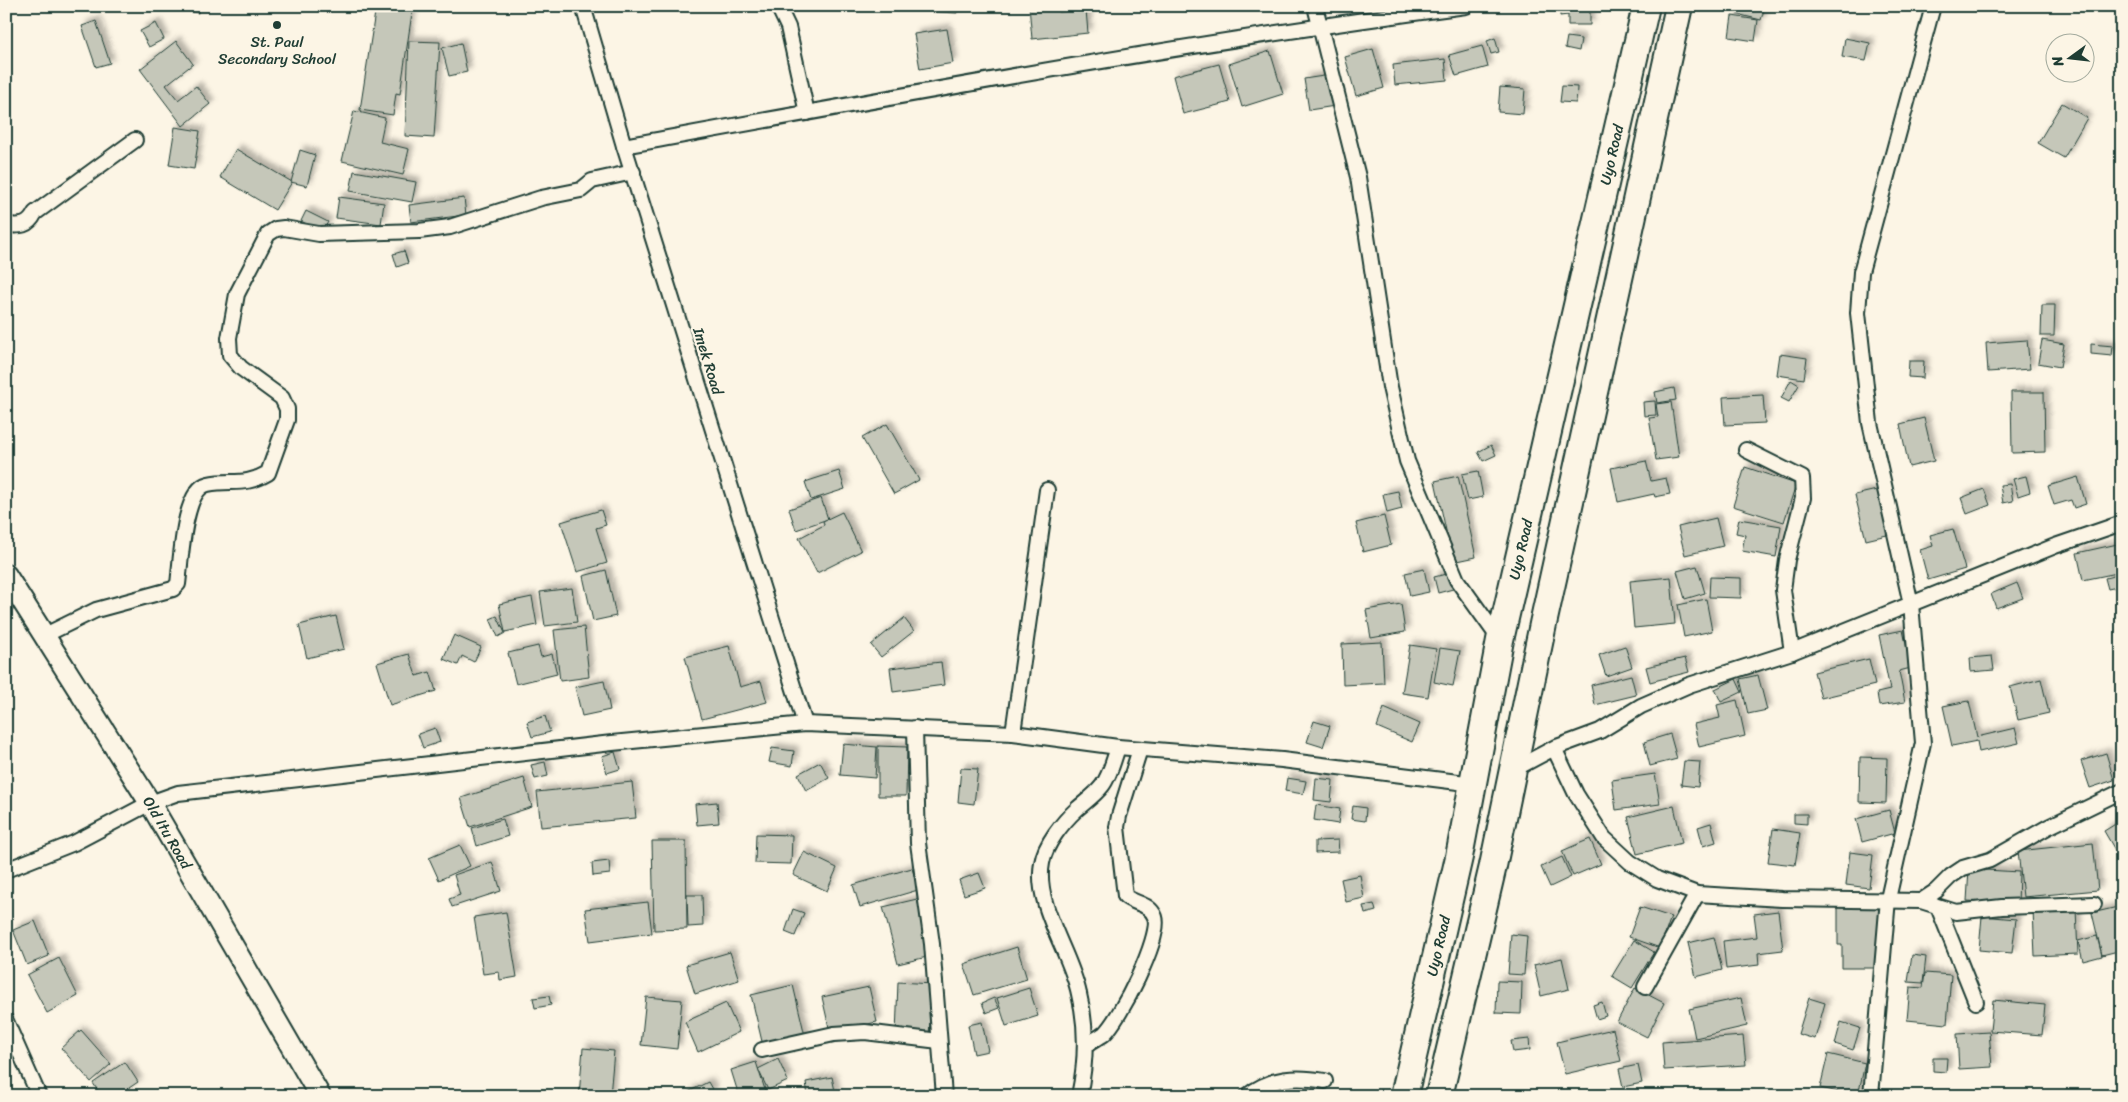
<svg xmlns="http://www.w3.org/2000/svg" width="2128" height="1102" viewBox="0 0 2128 1102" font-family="Sriracha,sans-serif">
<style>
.building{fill:#c5c7b9;stroke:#1f3d34;filter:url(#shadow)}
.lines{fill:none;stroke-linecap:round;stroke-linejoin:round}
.street-casing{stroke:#1f3d34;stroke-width:18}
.secondary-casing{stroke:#1f3d34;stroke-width:24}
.highway-casing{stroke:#1f3d34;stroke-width:30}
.street{stroke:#fcf5e5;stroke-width:14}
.secondary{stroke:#fcf5e5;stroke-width:20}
.highway{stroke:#fcf5e5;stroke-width:26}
.poi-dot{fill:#1f3d34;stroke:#fcf5e5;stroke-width:2}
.labels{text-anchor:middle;stroke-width:4.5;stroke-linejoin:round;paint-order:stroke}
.poi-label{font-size:15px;fill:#1f3d34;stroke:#fcf5e5}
.street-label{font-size:15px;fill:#1f3d34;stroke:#fcf5e5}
</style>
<defs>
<filter id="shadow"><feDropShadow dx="4.5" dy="-4.5" stdDeviation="2.5" flood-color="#0004"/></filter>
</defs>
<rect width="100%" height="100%" fill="#fcf5e5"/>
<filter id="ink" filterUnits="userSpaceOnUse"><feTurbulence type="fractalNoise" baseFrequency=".02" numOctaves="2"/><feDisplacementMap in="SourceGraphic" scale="10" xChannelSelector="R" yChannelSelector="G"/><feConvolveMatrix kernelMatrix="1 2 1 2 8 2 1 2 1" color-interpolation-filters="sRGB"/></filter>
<g filter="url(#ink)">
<g class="building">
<path d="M 155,6 L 199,6 L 198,13 Z"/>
<path d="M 376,6 L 413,6 L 400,94 L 396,93 L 393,115 L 360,110 Z"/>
<path d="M 923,6 L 957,6 L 957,13 L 922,11 Z"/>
<path d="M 1029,6 L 1059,6 L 1059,12 L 1086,10 L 1088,33 L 1032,39 Z"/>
<path d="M 1560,6 L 1578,6 L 1578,9 L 1590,9 L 1590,25 L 1568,25 L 1568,15 L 1560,16 Z"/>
<path d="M 1739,6 L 1765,6 L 1761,20 L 1737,14 Z"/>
<path d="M 1732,16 L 1758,20 L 1755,41 L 1729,37 Z"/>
<path d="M 96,21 L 110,63 L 96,67 L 82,26 Z"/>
<path d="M 156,23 L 164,39 L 149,47 L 140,31 Z"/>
<path d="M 947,29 L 953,63 L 920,69 L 914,34 Z"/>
<path d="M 1567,37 L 1581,39 L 1579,51 L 1565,48 Z"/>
<path d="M 1495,38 L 1499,52 L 1491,54 L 1487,41 Z"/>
<path d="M 1845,38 L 1870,43 L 1866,61 L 1842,57 Z"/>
<path d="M 176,41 L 193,64 L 166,85 L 178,100 L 196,86 L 210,104 L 183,126 L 140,69 Z"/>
<path d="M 409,41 L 440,42 L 434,138 L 405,136 Z"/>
<path d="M 461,43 L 467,72 L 449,76 L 442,48 Z"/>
<path d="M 1482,46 L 1488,67 L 1456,76 L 1449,55 Z"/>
<path d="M 1373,49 L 1384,88 L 1356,96 L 1345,57 Z"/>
<path d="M 1270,51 L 1283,94 L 1242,107 L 1229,64 Z"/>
<path d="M 1445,59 L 1447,80 L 1395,85 L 1393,65 Z"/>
<path d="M 1219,64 L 1230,102 L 1183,114 L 1173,76 Z"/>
<path d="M 1330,75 L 1335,106 L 1309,110 L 1304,79 Z"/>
<path d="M 1562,86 L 1577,87 L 1576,103 L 1560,102 Z"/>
<path d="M 1500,87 L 1525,89 L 1523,114 L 1498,112 Z"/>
<path d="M 2062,103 L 2087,118 L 2064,158 L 2038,143 Z"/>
<path d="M 354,111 L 385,118 L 380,142 L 409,149 L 403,175 L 342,161 Z"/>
<path d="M 175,127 L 200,131 L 194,169 L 169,165 Z"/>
<path d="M 236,149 L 292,182 L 275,210 L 220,177 Z"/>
<path d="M 300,150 L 315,155 L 307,186 L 291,182 Z"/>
<path d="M 354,171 L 416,182 L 412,202 L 350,191 Z"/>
<path d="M 339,197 L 384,203 L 381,224 L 336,218 Z"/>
<path d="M 464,198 L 466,215 L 411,222 L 409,205 Z"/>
<path d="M 306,211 L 328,222 L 322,232 L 301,221 Z"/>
<path d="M 404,251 L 408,263 L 397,267 L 393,254 Z"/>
<path d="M 2042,305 L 2055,305 L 2054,336 L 2041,336 Z"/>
<path d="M 2027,340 L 2030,369 L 1988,372 L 1986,343 Z"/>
<path d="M 2042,340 L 2064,344 L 2060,367 L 2038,363 Z"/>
<path d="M 2091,344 L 2113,346 L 2112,356 L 2091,354 Z"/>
<path d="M 1780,354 L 1807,358 L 1804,379 L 1777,375 Z"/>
<path d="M 1909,361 L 1924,361 L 1923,378 L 1908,377 Z"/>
<path d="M 1791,380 L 1799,385 L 1789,402 L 1781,398 Z"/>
<path d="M 1674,388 L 1676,400 L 1657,403 L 1655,392 Z"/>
<path d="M 2011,392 L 2044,392 L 2045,452 L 2012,453 Z"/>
<path d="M 1763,395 L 1765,423 L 1725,425 L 1723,397 Z"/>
<path d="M 1655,401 L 1656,415 L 1644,416 L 1643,402 Z"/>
<path d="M 1671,402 L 1679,457 L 1656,460 L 1649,418 L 1658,417 L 1656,404 Z"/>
<path d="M 1924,418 L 1934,461 L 1909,467 L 1900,424 Z"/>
<path d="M 887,424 L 919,480 L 894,494 L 862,438 Z"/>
<path d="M 1491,445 L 1496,455 L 1483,461 L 1478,452 Z"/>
<path d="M 1646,461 L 1651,481 L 1666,478 L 1670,494 L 1655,497 L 1654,494 L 1618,502 L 1611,468 Z"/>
<path d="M 1745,467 L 1796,484 L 1784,522 L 1733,506 Z"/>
<path d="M 839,471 L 845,489 L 811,500 L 805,482 Z"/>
<path d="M 1478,471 L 1483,497 L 1468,500 L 1462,474 Z"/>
<path d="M 1458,476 L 1476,557 L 1453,562 L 1435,481 Z"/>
<path d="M 2026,476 L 2030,492 L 2018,496 L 2013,479 Z"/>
<path d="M 2078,477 L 2086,504 L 2074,508 L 2071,500 L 2054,505 L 2048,486 Z"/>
<path d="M 2010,484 L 2013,501 L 2003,503 L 2000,485 Z"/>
<path d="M 1881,489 L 1891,534 L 1866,540 L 1855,495 Z"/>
<path d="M 1984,489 L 1990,505 L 1967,514 L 1961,498 Z"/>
<path d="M 1398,491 L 1402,509 L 1387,513 L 1383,494 Z"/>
<path d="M 821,498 L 828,519 L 796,530 L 789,509 Z"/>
<path d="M 601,510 L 606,525 L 596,528 L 607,563 L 577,572 L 561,522 Z"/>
<path d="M 842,512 L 861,551 L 817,573 L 799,538 L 824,525 L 823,521 Z"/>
<path d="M 1384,516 L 1391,545 L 1363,552 L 1356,523 Z"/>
<path d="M 1716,518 L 1723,546 L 1685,555 L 1678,527 Z"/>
<path d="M 1739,519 L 1781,526 L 1776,557 L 1742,551 L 1745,535 L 1736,533 Z"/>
<path d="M 1953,529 L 1965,569 L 1928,580 L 1920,550 L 1933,546 L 1930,535 Z"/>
<path d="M 2122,543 L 2122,572 L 2083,580 L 2077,553 Z"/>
<path d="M 1697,566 L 1705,593 L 1685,599 L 1677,571 Z"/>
<path d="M 1424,569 L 1429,592 L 1410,596 L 1405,573 Z"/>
<path d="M 606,570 L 616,616 L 593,621 L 583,576 Z"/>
<path d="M 1450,573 L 1453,589 L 1438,593 L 1434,577 Z"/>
<path d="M 2122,574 L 2122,586 L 2108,589 L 2105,578 Z"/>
<path d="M 1671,577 L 1675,624 L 1634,628 L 1630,581 Z"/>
<path d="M 1710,577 L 1741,578 L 1741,598 L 1709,597 Z"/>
<path d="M 2017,583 L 2023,598 L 1996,608 L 1991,594 Z"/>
<path d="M 572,588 L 577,622 L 545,626 L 540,592 Z"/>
<path d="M 532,597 L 537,625 L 505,632 L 499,604 Z"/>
<path d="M 1706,599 L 1712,631 L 1684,637 L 1678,605 Z"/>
<path d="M 1401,604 L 1405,632 L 1371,638 L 1366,610 Z"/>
<path d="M 336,616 L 344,649 L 307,658 L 299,625 Z"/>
<path d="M 497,616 L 505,633 L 498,637 L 490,619 Z"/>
<path d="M 904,618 L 914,631 L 881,657 L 871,645 Z"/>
<path d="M 584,627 L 589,677 L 560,681 L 554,630 Z"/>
<path d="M 1903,630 L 1911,668 L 1899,671 L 1905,702 L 1879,706 L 1877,693 L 1890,690 L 1879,635 Z"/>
<path d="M 454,635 L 481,647 L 474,662 L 462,656 L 458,665 L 443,659 Z"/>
<path d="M 1382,642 L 1384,683 L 1343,685 L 1342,644 Z"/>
<path d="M 1410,645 L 1436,649 L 1428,697 L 1402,693 Z"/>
<path d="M 538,646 L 541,657 L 552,654 L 557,674 L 516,684 L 508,653 Z"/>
<path d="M 729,646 L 740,687 L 761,681 L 767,702 L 702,719 L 685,657 Z"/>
<path d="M 1625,646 L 1632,667 L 1606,676 L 1599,655 Z"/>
<path d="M 1440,648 L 1460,651 L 1453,686 L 1434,682 Z"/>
<path d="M 409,654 L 416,676 L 430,672 L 436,691 L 390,705 L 377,663 Z"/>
<path d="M 1992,656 L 1994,670 L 1971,672 L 1970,658 Z"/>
<path d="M 1685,658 L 1689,672 L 1650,682 L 1646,667 Z"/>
<path d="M 1869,659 L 1875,685 L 1821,698 L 1814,672 Z"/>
<path d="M 941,662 L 944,685 L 893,692 L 890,668 Z"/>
<path d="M 1631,675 L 1636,695 L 1595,705 L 1591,685 Z"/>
<path d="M 1758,675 L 1767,710 L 1748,714 L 1740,679 Z"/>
<path d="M 1736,679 L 1742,692 L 1721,702 L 1715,689 Z"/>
<path d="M 2041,679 L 2049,713 L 2018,720 L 2010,687 Z"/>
<path d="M 604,681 L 610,710 L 582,716 L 575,687 Z"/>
<path d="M 1737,700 L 1745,736 L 1699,747 L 1694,724 L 1720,718 L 1717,705 Z"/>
<path d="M 1969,701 L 1977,737 L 2015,728 L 2019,743 L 1979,752 L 1977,741 L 1952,746 L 1943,706 Z"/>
<path d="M 1384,708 L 1420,724 L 1412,742 L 1377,727 Z"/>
<path d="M 545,716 L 550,732 L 532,737 L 527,722 Z"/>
<path d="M 1314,721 L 1330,726 L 1323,747 L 1307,742 Z"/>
<path d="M 435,728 L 440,742 L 423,748 L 418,734 Z"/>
<path d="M 1670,734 L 1677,759 L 1650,766 L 1644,742 Z"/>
<path d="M 843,744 L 877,747 L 875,778 L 840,775 Z"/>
<path d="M 878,746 L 907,747 L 906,796 L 878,796 Z"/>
<path d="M 772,748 L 794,751 L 792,766 L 769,762 Z"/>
<path d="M 615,752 L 620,769 L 607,773 L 602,756 Z"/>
<path d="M 2106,753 L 2114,780 L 2090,788 L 2081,761 Z"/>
<path d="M 1860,757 L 1887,758 L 1886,803 L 1859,802 Z"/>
<path d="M 1684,761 L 1700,762 L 1698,787 L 1681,785 Z"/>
<path d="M 545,762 L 548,776 L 535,779 L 531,765 Z"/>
<path d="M 820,762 L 829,778 L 806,791 L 798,774 Z"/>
<path d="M 961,768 L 978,769 L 974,804 L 958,802 Z"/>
<path d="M 1655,774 L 1660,804 L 1616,810 L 1612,780 Z"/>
<path d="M 524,778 L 532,807 L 470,827 L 461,798 Z"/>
<path d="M 1287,778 L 1306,781 L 1303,794 L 1285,791 Z"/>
<path d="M 1316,778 L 1333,780 L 1331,802 L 1314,800 Z"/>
<path d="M 632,782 L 636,818 L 541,827 L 537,792 Z"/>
<path d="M 717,802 L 719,823 L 697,825 L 695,804 Z"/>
<path d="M 1316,805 L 1340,809 L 1338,824 L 1314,820 Z"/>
<path d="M 1353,806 L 1366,808 L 1365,821 L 1351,819 Z"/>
<path d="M 1674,806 L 1682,843 L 1637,854 L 1628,817 Z"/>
<path d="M 1889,810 L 1895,833 L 1862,842 L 1856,819 Z"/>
<path d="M 1794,814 L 1807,814 L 1807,824 L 1794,823 Z"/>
<path d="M 503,819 L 508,836 L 477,846 L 472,828 Z"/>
<path d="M 2122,820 L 2122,846 L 2115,850 L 2104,831 Z"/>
<path d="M 1711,823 L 1716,842 L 1703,846 L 1698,827 Z"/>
<path d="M 1773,829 L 1800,833 L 1795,865 L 1768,862 Z"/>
<path d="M 756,834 L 792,835 L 791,864 L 755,863 Z"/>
<path d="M 1590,839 L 1601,864 L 1573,876 L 1562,851 Z"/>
<path d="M 1338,840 L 1339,852 L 1315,853 L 1315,841 Z"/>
<path d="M 652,841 L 686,841 L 687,929 L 654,930 Z"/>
<path d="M 2093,843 L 2098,890 L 2023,897 L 2018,851 Z"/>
<path d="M 460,845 L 470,866 L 439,880 L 429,858 Z"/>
<path d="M 804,852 L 837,868 L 827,891 L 793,875 Z"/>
<path d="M 1850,852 L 1873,855 L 1869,888 L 1846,885 Z"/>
<path d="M 1562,857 L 1571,877 L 1550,887 L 1541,867 Z"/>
<path d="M 609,861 L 610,874 L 593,876 L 592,863 Z"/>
<path d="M 492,862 L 501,891 L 452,907 L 449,899 L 460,895 L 454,875 Z"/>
<path d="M 912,868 L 918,890 L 860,907 L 853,885 Z"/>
<path d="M 1969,869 L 2019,872 L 2018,904 L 1967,901 Z"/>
<path d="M 979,873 L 985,888 L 964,895 L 959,880 Z"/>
<path d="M 1360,875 L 1364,898 L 1346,902 L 1341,879 Z"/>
<path d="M 687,895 L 702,895 L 703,926 L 688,927 Z"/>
<path d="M 917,899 L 931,956 L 898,964 L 883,907 Z"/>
<path d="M 648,902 L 652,933 L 590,941 L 585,909 Z"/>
<path d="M 1374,904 L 1376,911 L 1365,914 L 1363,906 Z"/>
<path d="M 1838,904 L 1881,904 L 1881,942 L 1877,942 L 1876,968 L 1842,968 L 1842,945 L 1838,945 Z"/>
<path d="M 2122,906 L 2122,950 L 2102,955 L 2092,913 Z"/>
<path d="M 1640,907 L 1671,917 L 1660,948 L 1629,937 Z"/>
<path d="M 793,909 L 804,913 L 795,936 L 785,932 Z"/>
<path d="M 2076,909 L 2078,954 L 2035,956 L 2033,910 Z"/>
<path d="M 1778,911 L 1783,950 L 1758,953 L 1759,965 L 1726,969 L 1723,941 L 1757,937 L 1754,914 Z"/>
<path d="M 506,912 L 517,977 L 500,980 L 499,972 L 483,974 L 474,917 Z"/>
<path d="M 1982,916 L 2016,919 L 2012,953 L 1979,950 Z"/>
<path d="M 35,921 L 49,956 L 27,965 L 13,930 Z"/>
<path d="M 1511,934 L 1527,936 L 1524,975 L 1508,974 Z"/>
<path d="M 2097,936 L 2102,956 L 2083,961 L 2078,941 Z"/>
<path d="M 1714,937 L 1722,970 L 1696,977 L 1688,943 Z"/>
<path d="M 1634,940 L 1654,952 L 1632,988 L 1612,976 Z"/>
<path d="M 1017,947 L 1027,979 L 974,995 L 964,964 Z"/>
<path d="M 730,952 L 739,980 L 695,994 L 686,965 Z"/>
<path d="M 1912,955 L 1926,957 L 1923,983 L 1908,982 Z"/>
<path d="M 59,958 L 78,996 L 47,1013 L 27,975 Z"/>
<path d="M 1562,958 L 1569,989 L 1541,996 L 1534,965 Z"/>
<path d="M 1925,973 L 1951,975 L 1947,1024 L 1907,1020 L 1910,987 L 1923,988 Z"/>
<path d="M 1497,981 L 1522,982 L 1521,1014 L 1496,1013 Z"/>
<path d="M 898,982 L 932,984 L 929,1037 L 896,1035 Z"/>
<path d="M 793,985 L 806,1040 L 764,1050 L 751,995 Z"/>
<path d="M 869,987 L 877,1022 L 830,1032 L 822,997 Z"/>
<path d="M 1029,988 L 1038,1016 L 1006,1026 L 997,998 Z"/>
<path d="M 1635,988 L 1664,1003 L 1647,1037 L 1617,1022 Z"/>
<path d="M 549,996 L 551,1005 L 535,1008 L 533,998 Z"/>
<path d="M 646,997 L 682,1000 L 677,1049 L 641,1045 Z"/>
<path d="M 994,998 L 999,1008 L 986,1013 L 982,1003 Z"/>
<path d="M 1741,998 L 1747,1026 L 1695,1038 L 1689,1009 Z"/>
<path d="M 1809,998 L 1825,1003 L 1815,1039 L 1798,1034 Z"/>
<path d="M 1993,1000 L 2045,1005 L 2042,1035 L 1990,1031 Z"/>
<path d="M 1602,1002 L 1606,1016 L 1597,1019 L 1593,1005 Z"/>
<path d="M 726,1003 L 739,1032 L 698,1052 L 685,1022 Z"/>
<path d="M 982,1022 L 988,1051 L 974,1054 L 968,1025 Z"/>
<path d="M 1841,1022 L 1860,1028 L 1853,1050 L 1835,1044 Z"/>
<path d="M 1613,1029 L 1621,1061 L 1565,1074 L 1557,1042 Z"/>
<path d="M 81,1030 L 111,1064 L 91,1082 L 61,1048 Z"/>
<path d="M 1989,1032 L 1992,1067 L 1959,1069 L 1957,1034 Z"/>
<path d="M 1743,1036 L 1746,1065 L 1664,1070 L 1662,1042 Z"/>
<path d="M 1529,1039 L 1530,1050 L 1513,1052 L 1511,1041 Z"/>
<path d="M 583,1048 L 614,1051 L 610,1096 L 579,1096 Z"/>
<path d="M 1828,1054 L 1865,1063 L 1858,1096 L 1820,1088 Z"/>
<path d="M 1933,1058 L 1947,1058 L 1946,1072 L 1933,1071 Z"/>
<path d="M 778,1059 L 788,1081 L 768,1090 L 758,1069 Z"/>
<path d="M 125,1062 L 138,1082 L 117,1096 L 101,1096 L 93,1083 Z"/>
<path d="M 756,1062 L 767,1096 L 739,1096 L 731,1070 Z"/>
<path d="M 1638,1065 L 1642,1083 L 1623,1087 L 1619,1069 Z"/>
<path d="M 832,1077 L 836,1096 L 808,1096 L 806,1082 Z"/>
<path d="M 708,1082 L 713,1091 L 705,1096 L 690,1096 L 688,1092 Z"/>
</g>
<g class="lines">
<defs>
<g id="street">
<path d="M 583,6 L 624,146 L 805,724"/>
<path d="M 778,6 L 788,27 L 807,113"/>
<path d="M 1315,6 L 1358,177 L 1390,387 L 1407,461 L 1457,580 L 1500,640"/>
<path d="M 624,146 C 904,95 1184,43 1466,6"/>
<path d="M 6,225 C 20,226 28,227 35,213 L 135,140"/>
<path d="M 1746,450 L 1802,478 L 1803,498 L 1787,560 L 1783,590 L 1792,652"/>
<path d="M 43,636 L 96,610 L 173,589 L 178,584 C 181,562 183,489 208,484 C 231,479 244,487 268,473 L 287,420 L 287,409 L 282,398 L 241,368 L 230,355 L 229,338 L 237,294 L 268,234 L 276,229 L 284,228 L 319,234 L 419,231 L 450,227 L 541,198 L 581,190 L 592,181 L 633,172"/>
<path d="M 915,728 L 918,843 L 932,944 L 944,1096"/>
<path d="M 1013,733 L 1047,490"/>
<path d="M 1554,748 L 1576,794 L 1604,838 L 1630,862 L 1657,879 L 1697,894 L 1782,899 L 1921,901 L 1956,912 L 2002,907 L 2094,904"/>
<path d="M 1513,770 L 1554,748 L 1600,731 L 1641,706 L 1689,685 L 1792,652 L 2055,546 L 2122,523"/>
<path d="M 6,870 L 74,843 L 150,803 L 178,793 L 612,743 L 805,724 L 1013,733 L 1118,747 L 1282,760 L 1474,784"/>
<path d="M 1921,901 L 1936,891 L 1951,876 L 1963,868 L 1990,860 L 2048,827 L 2122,791"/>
<path d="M 1938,907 L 1976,1002"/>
<path d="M 1645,987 L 1697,894"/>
<path d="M 6,1021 L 39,1096"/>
<path d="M 1085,1046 C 1091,1042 1098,1038 1104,1034 C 1120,1019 1162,937 1155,917 C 1150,903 1134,904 1125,896 L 1117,827 L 1119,816 L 1140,749"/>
<path d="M 762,1050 L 834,1034 L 865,1032 L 939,1041"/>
<path d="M 1079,1096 C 1086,1063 1087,1026 1079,994 C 1071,953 1034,905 1042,863 C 1045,844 1063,822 1077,809 C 1085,802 1095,795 1102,786 C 1110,776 1114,759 1118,747"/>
<path d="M 1247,1096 C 1271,1077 1296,1076 1325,1081"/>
<path d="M 1871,1096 L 1888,899 L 1923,743 L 1911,604 L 1870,423 L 1858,313 L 1861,272 L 1933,6"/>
</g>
<g id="secondary">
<path id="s1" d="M 6,575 L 150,803 L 320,1096"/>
</g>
<g id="highway">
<path id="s2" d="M 1404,1096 L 1459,857 L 1500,640 L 1646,6"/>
<path d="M 1439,1096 L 1493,866 L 1543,624 L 1679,6"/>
</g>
</defs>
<use href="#street" class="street-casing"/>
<use href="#secondary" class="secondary-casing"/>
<use href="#highway" class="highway-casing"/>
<use href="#street" class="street"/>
<use href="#secondary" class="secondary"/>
<use href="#highway" class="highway"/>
</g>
</g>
<circle class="poi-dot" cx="277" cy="25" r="5"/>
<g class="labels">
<g class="poi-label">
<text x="277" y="47">St. Paul<tspan x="277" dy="17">Secondary School</tspan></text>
</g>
<g class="street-label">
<text dy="5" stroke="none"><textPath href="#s2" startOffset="964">Uyo Road</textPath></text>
<text transform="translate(708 361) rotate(73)" y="5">Imek Road</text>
<text dy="5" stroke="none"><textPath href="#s2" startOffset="559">Uyo Road</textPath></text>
<text dy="5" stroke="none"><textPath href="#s1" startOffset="304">Old Itu Road</textPath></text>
<text dy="5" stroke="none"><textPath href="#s2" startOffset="154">Uyo Road</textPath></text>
</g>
</g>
<rect width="2128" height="1102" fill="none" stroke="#fcf5e5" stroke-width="25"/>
<rect x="12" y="12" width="2103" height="1077" fill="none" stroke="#1f3d34" stroke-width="2" filter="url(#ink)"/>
<g transform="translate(2070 58) rotate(255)"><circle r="24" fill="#fcf5e5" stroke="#a4ab9e"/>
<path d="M0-4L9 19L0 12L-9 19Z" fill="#1f3d34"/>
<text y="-8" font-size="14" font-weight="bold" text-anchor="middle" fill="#1f3d34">N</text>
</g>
</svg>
